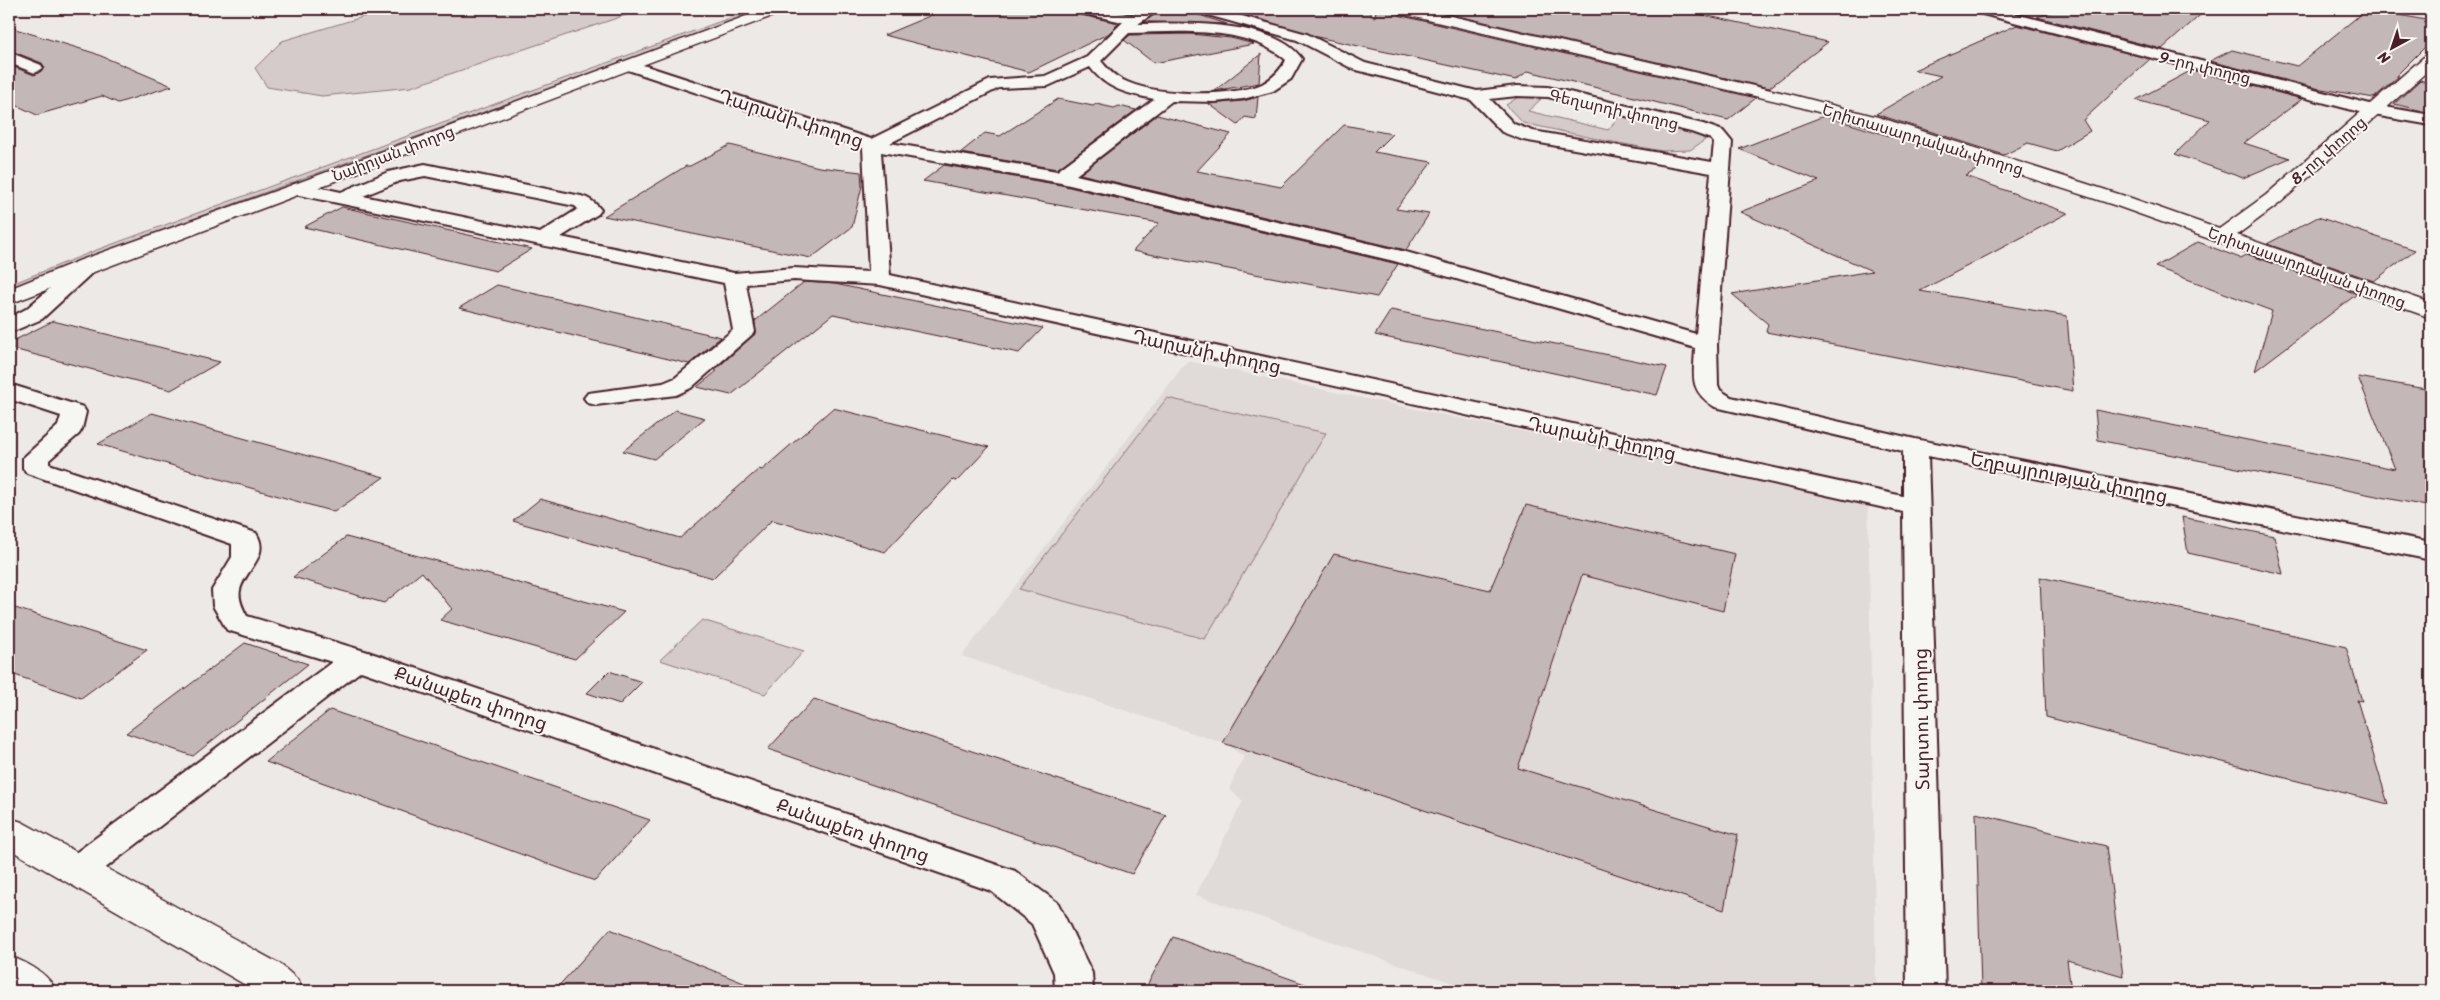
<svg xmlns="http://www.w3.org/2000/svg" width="2440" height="1000" viewBox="0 0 2440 1000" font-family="Sriracha,'Noto Sans Armenian',sans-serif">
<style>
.built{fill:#e0dad8}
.green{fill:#d4cbca;stroke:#8f757a}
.building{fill:#c4b7b7;stroke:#4a1f2b}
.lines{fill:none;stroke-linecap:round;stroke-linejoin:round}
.minor-casing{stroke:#4a1f2b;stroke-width:4}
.tertiary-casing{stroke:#4a1f2b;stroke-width:3}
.secondary-casing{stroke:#4a1f2b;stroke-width:3}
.minor{fill:#f6f6f2;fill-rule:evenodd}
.tertiary{fill:#f6f6f2;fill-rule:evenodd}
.secondary{fill:#f6f6f2;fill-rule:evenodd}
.labels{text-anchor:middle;stroke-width:4;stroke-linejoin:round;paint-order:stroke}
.far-street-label{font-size:16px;fill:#4a1f2b;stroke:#f6f6f2}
.street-label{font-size:19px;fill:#4a1f2b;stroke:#f6f6f2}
</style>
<rect width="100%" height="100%" fill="#ece9e6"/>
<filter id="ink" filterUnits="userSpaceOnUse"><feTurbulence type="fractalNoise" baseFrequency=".02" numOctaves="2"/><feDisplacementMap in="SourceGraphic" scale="10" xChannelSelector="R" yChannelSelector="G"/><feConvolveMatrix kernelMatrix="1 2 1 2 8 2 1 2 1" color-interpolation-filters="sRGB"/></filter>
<g filter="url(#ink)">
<path class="built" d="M 1187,361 L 1868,504 L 1876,991 L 1476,991 L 1196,895 L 1243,801 L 1229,789 L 1244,756 L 1223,743 L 962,656 Z"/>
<g class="green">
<path d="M 389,9 L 644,9 L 411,87 L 322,96 L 267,87 L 255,68 L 282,41 Z"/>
<path d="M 754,9 L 764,9 L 103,252 L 9,290 L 9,285 L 94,251 Z"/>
<path d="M 1518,97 L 1541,99 L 1528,111 L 1608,130 L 1620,115 L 1694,132 L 1705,140 L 1690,150 L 1662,151 L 1602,140 L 1523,123 L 1506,105 Z"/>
<path d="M 1167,398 L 1326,433 L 1205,639 L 1019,589 Z"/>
<path d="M 702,620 L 804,651 L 765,694 L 660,660 Z"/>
</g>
<g class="building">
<path d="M 946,9 L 1072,9 L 1076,14 L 1119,23 L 1108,34 L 1029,72 L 884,35 Z"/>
<path d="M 1162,9 L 1193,9 L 1196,14 L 1227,24 L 1144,22 Z"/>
<path d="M 1243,9 L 1371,9 L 1371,16 L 1375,17 L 1376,9 L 1392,9 L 1402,16 L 1756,98 L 1728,120 L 1528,71 L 1516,80 L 1317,37 L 1242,14 Z"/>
<path d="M 1428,9 L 1676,9 L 1828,42 L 1769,88 Z"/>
<path d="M 2061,9 L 2207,9 L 2162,49 L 2037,17 Z"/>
<path d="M 2367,9 L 2431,21 L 2431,41 L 2396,76 L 2399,76 L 2374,98 L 2316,88 L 2210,61 L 2232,50 L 2297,66 Z"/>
<path d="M 2017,25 L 2150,59 L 2083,120 L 2090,131 L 2057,151 L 2028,143 L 2004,155 L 1876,114 L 1941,76 L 1914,70 Z"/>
<path d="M 9,27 L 94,53 L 172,86 L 118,103 L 102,96 L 37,115 L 18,106 L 9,106 L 9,65 L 34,75 L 45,68 L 42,63 L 9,50 Z"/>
<path d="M 1190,34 L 1231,38 L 1254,44 L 1154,63 L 1124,40 L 1130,35 Z"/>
<path d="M 1261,54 L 1259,83 L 1214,91 Z"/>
<path d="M 2192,70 L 2302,99 L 2244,143 L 2290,158 L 2243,178 L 2175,154 L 2210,120 L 2136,100 Z"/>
<path d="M 2420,80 L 2431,83 L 2431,113 L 2394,104 Z"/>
<path d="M 1258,97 L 1256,119 L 1245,117 L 1238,125 L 1209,104 L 1243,101 Z"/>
<path d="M 1058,99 L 1093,106 L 1096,104 L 1114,108 L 1119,106 L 1136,110 L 1057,169 L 960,153 L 985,133 L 1000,136 Z"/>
<path d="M 1157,115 L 1231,134 L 1197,171 L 1281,187 L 1344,125 L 1392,134 L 1374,152 L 1432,162 L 1396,209 L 1429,214 L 1406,250 L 1080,174 Z"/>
<path d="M 1824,116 L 1985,165 L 1966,176 L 2068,213 L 1920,291 L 2067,316 L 2073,391 L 1766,332 L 1768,324 L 1732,294 L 1872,271 L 1740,212 L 1819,181 L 1739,149 Z"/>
<path d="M 730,145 L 819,167 L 861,172 L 862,186 L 852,227 L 811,258 L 604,216 L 686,166 L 690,166 Z"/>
<path d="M 944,165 L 1061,185 L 1398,264 L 1377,297 L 1133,251 L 1159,223 L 923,181 Z"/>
<path d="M 342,207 L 532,249 L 496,271 L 304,227 Z"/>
<path d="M 2318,217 L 2415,250 L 2374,281 L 2267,244 Z"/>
<path d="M 2198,242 L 2240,258 L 2247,254 L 2357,294 L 2255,371 L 2272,311 L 2155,267 Z"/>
<path d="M 804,282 L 835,284 L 1043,328 L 1019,353 L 833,314 L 731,395 L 697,387 L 717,371 L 715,370 L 756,333 L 755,321 Z"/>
<path d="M 497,285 L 721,337 L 689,364 L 459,308 Z"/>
<path d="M 1391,310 L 1667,367 L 1657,395 L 1375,335 Z"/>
<path d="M 53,321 L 220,362 L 171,390 L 9,348 L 9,343 Z"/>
<path d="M 2358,377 L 2431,390 L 2431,507 L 2098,440 L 2095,410 L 2395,469 Z"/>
<path d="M 833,408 L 989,447 L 957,481 L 953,480 L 885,552 L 772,520 L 713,578 L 513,521 L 540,499 L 680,538 L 759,469 L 762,470 Z"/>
<path d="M 675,410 L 705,418 L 654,459 L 623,451 Z"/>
<path d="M 152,413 L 384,477 L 334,512 L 98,444 Z"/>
<path d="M 1526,505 L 1735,554 L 1723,611 L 1582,575 L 1518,768 L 1738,835 L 1724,910 L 1223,743 L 1334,554 L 1490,590 Z"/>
<path d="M 2182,517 L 2274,536 L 2283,574 L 2188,553 Z"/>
<path d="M 346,537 L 479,572 L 624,612 L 575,659 L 440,620 L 452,609 L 422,572 L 384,603 L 293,577 Z"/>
<path d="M 2040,577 L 2346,647 L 2362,701 L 2357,700 L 2388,804 L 2046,717 Z"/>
<path d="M 9,606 L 147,650 L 81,698 L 9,673 Z"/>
<path d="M 245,643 L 308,664 L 193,756 L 126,733 Z"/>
<path d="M 609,671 L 642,682 L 620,704 L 587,693 Z"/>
<path d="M 814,699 L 1166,815 L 1132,874 L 768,749 Z"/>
<path d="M 330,710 L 650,820 L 595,881 L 266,762 Z"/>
<path d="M 1976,813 L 2106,846 L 2123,976 L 2067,960 L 2071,991 L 1981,991 Z"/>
<path d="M 610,929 L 761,990 L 761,991 L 554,991 Z"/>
<path d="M 1173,937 L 1316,988 L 1315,991 L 1144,991 Z"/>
</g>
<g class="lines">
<defs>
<g id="minor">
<path d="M 1074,9 L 1101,9 L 1132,15 L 1143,9 L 1160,9 L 1138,24 C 1182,23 1274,19 1302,59 L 1291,79 L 1273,91 L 1243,99 L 1215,102 L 1172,101 L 1076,175 L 1406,252 L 1696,334 L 1711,173 L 1523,140 L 1502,132 L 1471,100 L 1353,69 L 1297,40 L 1197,12 L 1195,9 L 1217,9 L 1307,34 L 1365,63 L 1477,91 L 1517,86 L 1548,87 L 1703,124 L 1723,131 L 1732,142 L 1717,344 L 1718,385 L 1720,390 L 1731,397 L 1915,439 L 2431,542 L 2431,560 L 1928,456 L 1945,991 L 1907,991 L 1903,512 L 880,285 L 794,280 L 746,284 L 755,332 L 691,388 L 676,395 L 596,405 L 588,403 L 584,398 L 588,393 L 663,383 L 675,378 L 733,330 L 724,283 L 299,195 L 292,193 L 290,189 L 292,185 L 299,183 L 341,192 L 388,172 L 425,164 L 581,196 C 589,198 596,203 601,210 L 598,214 L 561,237 L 734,273 L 794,268 L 869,272 L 863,148 L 622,68 L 620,65 L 622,62 L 634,62 L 871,139 L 990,80 L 1045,76 L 1087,57 L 1123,22 L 1076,12 ZM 1129,33 C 1178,32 1246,25 1286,60 C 1280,71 1273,78 1262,84 C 1230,98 1151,96 1121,79 C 1113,75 1107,68 1101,61 ZM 1090,67 C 1106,89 1128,94 1154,99 L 1057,171 L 890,143 L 999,88 L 1048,86 ZM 1517,96 L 1548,97 L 1691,132 L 1711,139 L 1714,143 L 1712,162 L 1533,131 L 1514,124 L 1490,99 ZM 881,152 L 1061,183 L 1394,261 L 1695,348 C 1694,376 1688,390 1715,407 L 1903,451 L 1903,496 L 890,275 ZM 425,176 L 575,206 L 578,209 L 540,233 L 363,196 L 400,181 Z"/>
<path d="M 1973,9 L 1996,9 L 2374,105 L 2431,115 L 2431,125 L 2368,114 L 1975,12 Z"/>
<path d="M 9,52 L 41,65 L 43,68 L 35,73 L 9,63 Z"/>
<path d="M 89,259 L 96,261 L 99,265 L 96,269 L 42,319 L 9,333 L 9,318 L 26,309 L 82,261 Z"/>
<path d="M 9,384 L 83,407 L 86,412 L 82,429 L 79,434 L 49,460 L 49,464 L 256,533 C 271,556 245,569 240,590 C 238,599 243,609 247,616 L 368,652 L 1015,871 L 1058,903 L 1092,973 L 1093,991 L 1055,991 L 1054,973 L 1032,924 L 991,891 L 361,671 L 90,880 L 78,884 L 66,880 L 60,870 L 66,860 L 332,662 L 227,630 L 213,606 L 212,590 L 232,557 L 232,544 L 27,473 L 23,468 L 23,458 L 58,426 L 61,416 L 9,399 Z"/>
</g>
<g id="tertiary">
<path d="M 765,9 L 786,9 L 783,12 L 9,304 L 9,289 L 81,260 L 292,185 Z"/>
<path d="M 1394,9 L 1421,9 L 1793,95 L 1878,117 L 2131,198 L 2219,229 L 2266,195 L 2425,56 L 2431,54 L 2431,68 L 2280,203 L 2237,235 L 2431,303 L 2431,318 L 2117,206 L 1866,125 L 1789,104 L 1402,14 Z"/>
</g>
<g id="secondary">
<path d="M 9,818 L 22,822 L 280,964 L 297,979 L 303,991 L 256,991 L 9,849 Z"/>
<path d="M 9,956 C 28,963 48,973 56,991 L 9,991 Z"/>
</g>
</defs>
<use href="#minor" class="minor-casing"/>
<use href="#tertiary" class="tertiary-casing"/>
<use href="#secondary" class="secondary-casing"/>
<use href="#minor" class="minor"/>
<use href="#tertiary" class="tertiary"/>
<use href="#secondary" class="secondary"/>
</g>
</g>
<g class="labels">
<g class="far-street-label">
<text transform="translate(2205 67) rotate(14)" y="6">9-րդ փողոց</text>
<text transform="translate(1614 109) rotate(13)" y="6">Գեղարդի փողոց</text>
<text transform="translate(1923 139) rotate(17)" y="6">Երիտասարդական փողոց</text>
<text transform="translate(2328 150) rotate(-41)" y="6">8-րդ փողոց</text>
<text transform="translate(393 153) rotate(-21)" y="6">Նաիրյան փողոց</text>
<text transform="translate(2307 267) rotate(20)" y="6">Երիտասարդական փողոց</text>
</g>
<g class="street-label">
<text transform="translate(791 118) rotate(18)" y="7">Դարանի փողոց</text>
<text transform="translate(1207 351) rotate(12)" y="7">Դարանի փողոց</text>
<text transform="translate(1602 438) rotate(12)" y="7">Դարանի փողոց</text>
<text transform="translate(2069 477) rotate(11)" y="7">Եղբայրության փողոց</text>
<text transform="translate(471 698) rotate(19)" y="7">Քանաքեռ փողոց</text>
<text transform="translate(1921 719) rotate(-91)" y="7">Տարտու փողոց</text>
<text transform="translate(853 830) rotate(19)" y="7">Քանաքեռ փողոց</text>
</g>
</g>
<rect width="2440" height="1000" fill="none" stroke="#f6f6f2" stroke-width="30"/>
<rect x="15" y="15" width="2410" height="970" fill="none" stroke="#4a1f2b" stroke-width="2" filter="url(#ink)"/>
<g transform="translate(2392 48) rotate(220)" stroke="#f6f6f2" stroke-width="4" paint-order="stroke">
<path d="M0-4L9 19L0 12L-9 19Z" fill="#4a1f2b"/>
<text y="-8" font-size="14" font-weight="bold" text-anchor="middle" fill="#4a1f2b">N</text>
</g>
</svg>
